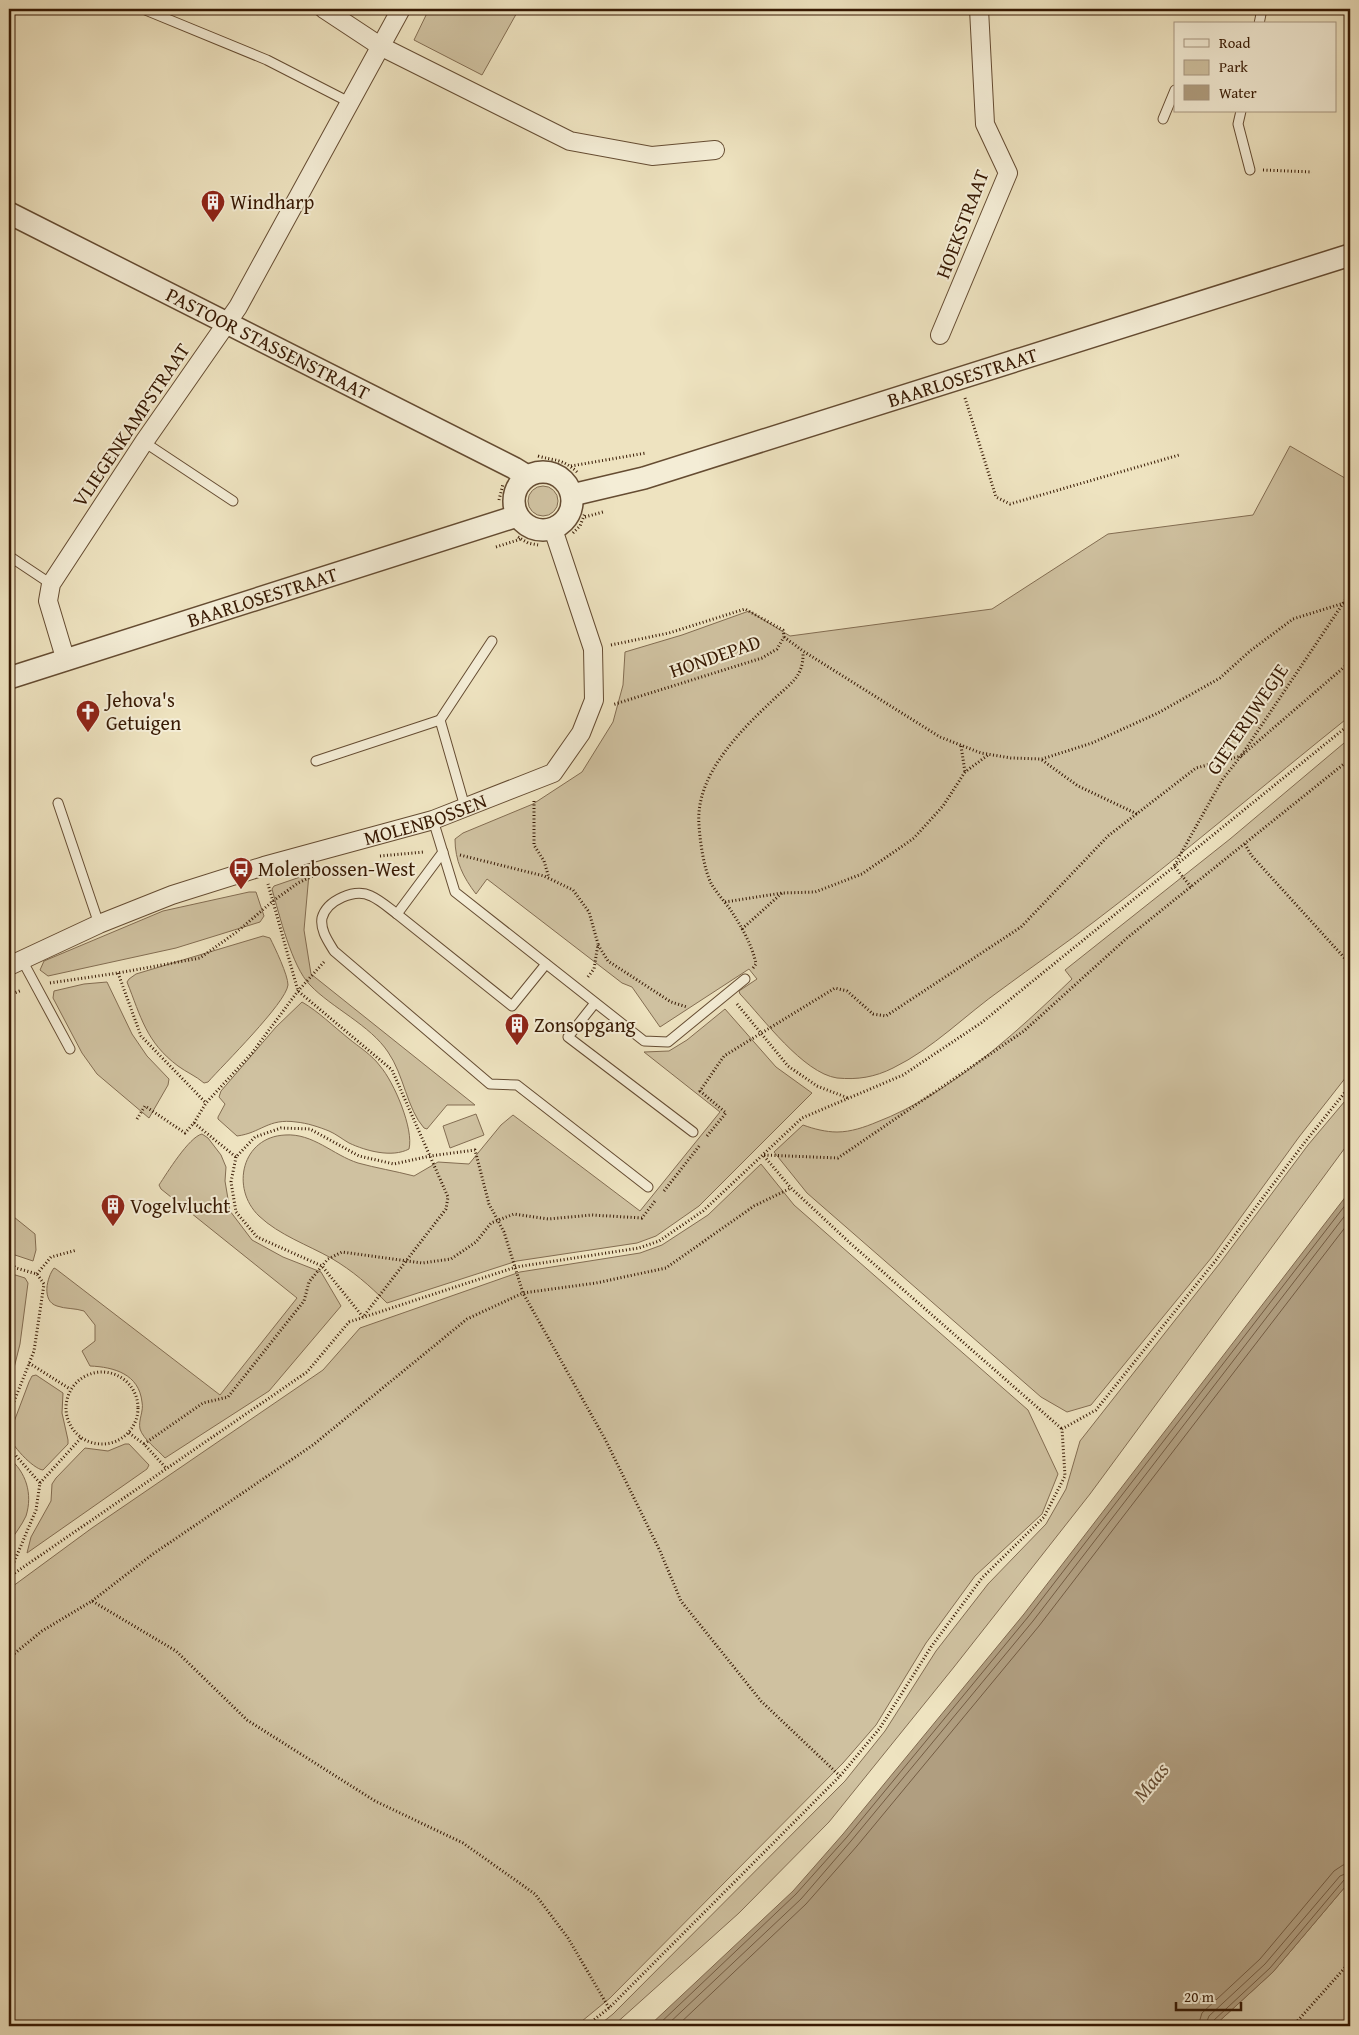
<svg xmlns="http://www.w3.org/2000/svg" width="1359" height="2035" viewBox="0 0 1359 2035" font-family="'Gentium Book Plus',serif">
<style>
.green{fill:#cfc1a0;stroke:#836d52}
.water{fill:#b09e80;stroke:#80694e}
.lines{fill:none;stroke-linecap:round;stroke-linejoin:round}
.shore{stroke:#745c42;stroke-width:1}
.service-casing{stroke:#654c32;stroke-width:11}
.minor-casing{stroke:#654c32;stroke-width:20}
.tertiary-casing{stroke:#654c32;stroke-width:24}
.path{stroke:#371903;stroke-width:3;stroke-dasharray:1 2.5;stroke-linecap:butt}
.service{stroke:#f4edd6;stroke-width:9}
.minor{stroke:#f4edd6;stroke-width:18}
.tertiary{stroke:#f4edd6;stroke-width:21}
.labels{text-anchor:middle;stroke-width:4;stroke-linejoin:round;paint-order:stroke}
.poi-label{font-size:20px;fill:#371903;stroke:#f4edd6;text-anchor:start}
.street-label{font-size:20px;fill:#371903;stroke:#f4edd6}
.water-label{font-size:21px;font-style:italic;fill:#674e35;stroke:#f4edd6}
</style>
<rect width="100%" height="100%" fill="#eee3c0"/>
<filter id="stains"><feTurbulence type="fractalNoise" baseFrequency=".004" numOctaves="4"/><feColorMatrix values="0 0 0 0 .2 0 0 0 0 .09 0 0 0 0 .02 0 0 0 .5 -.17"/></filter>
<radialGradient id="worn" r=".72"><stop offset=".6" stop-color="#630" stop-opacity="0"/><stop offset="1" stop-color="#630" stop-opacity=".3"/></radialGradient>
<g class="green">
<path d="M 429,9 L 519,9 L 482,75 L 414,40 Z"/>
<path d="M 1290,446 L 1350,481 L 1350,716 C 1265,784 1182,855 1095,921 C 1065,944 1033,966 1002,989 C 965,1015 934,1048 893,1068 C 875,1077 858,1080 837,1078 C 803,1073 763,1018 740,994 L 739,991 L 757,979 L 749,969 L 660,1027 L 632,987 L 622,983 L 487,879 L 476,894 C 463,877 455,861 455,839 L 463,833 L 533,804 L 582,772 L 613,722 L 623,685 L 625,652 L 682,635 L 749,611 L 790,636 L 992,609 L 1108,534 L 1253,515 Z"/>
<circle cx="543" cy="501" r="15"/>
<path d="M 1350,738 L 1350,1072 L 1299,1137 L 1212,1257 L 1091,1405 L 1067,1412 L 1041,1397 L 807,1193 L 774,1152 L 803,1125 C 814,1129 826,1132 837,1132 C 851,1132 865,1127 877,1122 C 950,1094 1017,1032 1072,979 L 1065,970 L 1230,839 Z"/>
<path d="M 309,874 L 304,930 L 311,974 L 475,1105 L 447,1105 L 427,1129 L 424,1128 C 407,1109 404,1075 388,1052 C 370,1025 332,1008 310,985 C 292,967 279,914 272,889 L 274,886 Z"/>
<path d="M 249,892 L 256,892 L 264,916 L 260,922 L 176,948 L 48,976 L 40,970 L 44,961 L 163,911 Z"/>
<path d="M 263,936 L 270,938 C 275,948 288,975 288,985 C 286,1003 223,1065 208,1082 L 204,1083 C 196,1076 186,1072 178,1066 C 146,1042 141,1017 127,982 L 129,979 L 136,974 Z"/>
<path d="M 107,982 L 132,1034 L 147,1056 L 169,1079 L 168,1085 L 149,1118 L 97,1074 L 82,1053 L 53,998 L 54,991 L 84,984 Z"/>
<path d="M 302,1002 C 319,1012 333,1026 348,1038 C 359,1047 372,1055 380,1066 C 394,1082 414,1129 409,1149 C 392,1158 366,1151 349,1143 C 342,1139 336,1134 329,1131 C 319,1127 307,1123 296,1122 C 268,1118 261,1133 237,1136 L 218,1119 L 218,1117 L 225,1104 L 219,1097 L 221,1091 L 276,1027 Z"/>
<path d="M 725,1009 L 776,1067 L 812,1093 L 699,1206 L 656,1236 L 637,1243 L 517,1261 L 387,1303 C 369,1285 353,1271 331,1258 C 308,1245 279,1235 259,1216 C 230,1188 242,1137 285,1135 C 313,1133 333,1155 358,1163 C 376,1168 395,1171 414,1176 L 438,1162 L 469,1164 L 501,1125 L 513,1115 L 640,1211 L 720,1112 L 644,1052 L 669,1051 L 687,1040 Z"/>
<path d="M 1350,1095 L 1350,1141 L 1090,1494 L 954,1667 L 829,1822 L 739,1913 L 613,2026 L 598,2026 L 613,2014 L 845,1781 L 885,1731 L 936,1651 L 988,1584 L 1046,1524 L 1066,1489 L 1080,1441 L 1220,1263 L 1308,1145 Z"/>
<path d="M 476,1114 L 484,1135 L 450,1148 L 443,1126 Z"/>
<path d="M 202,1134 L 208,1138 L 221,1155 L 226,1167 L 225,1181 L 230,1211 L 252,1240 L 283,1257 L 321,1272 L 341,1306 L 269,1391 L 165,1458 C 158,1450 143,1439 140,1429 C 138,1420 144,1411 142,1402 C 139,1374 114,1367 90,1366 L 82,1351 L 95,1341 L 95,1325 L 84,1311 C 75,1308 65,1309 57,1306 C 41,1301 47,1277 54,1268 L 56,1269 L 220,1395 L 297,1298 L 161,1189 L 159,1185 C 167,1173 189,1137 202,1134 Z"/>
<path d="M 761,1164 L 794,1205 L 1028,1410 L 1058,1474 L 1042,1514 L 975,1576 L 926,1643 L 876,1725 L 843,1763 L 610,1998 L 576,2026 L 9,2026 L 9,1589 L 92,1528 L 323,1370 L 360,1328 L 520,1272 L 640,1253 L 662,1245 L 708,1215 Z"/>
<path d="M 9,1213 L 35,1234 L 36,1250 L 33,1261 L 9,1253 Z"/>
<path d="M 9,1273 L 25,1278 L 28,1283 L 20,1344 L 9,1388 Z"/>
<path d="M 36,1375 L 63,1393 L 62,1413 L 68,1440 L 68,1444 L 43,1470 C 33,1469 10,1444 9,1435 L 29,1382 L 32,1376 Z"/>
<path d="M 125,1444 L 129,1444 L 149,1465 L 147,1469 L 27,1553 L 31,1537 L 51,1501 L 52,1484 L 56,1478 L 85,1448 L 108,1451 Z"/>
<path d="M 9,1458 C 26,1472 33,1494 26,1516 C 22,1525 14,1535 9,1543 Z"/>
<path d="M 1350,1881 L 1350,2020 L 1344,2026 L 1214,2026 L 1273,1972 Z"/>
</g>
<path class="water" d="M 1350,1191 L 1350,1881 L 1273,1972 L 1214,2026 L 649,2026 L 793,1891 L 843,1834 L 1024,1614 Z"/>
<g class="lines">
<g class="shore">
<path d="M 657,2026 L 796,1894 L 847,1837 L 1028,1617 L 1350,1199"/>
<path d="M 666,2026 L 801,1899 L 851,1841 L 1033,1621 L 1350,1209"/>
<path d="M 677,2026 L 806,1904 L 857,1846 L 1039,1626 L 1350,1221"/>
<path d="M 1198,2026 L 1202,2013 L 1260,1959 L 1334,1871 L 1343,1865 L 1350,1864"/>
<path d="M 1205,2026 L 1209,2016 L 1265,1964 L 1340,1876 L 1350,1872"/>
<path d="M 1211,2026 L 1213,2021 L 1270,1968 L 1344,1880 L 1350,1878"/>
</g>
<defs>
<g id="service">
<path d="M 143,9 L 267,60 L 349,102"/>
<path d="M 1259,24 L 1262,9"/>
<path d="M 1241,111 L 1238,124 L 1250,170"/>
<path d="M 1163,119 L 1175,90"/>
<path d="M 144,442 L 233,501"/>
<path d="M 9,556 L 51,584"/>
<path d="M 440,720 L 492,641"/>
<path d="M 316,761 L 440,720 L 465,807"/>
<path d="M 58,803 L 99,924"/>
<path d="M 433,820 L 455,892 L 644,1041 L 668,1042 L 745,979"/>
<path d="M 443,852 L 397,914 C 389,908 380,900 371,896 C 355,888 327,900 322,918 C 320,930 328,941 334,951 L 490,1084 L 517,1085 L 648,1187"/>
<path d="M 397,914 L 512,1006 L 546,964"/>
<path d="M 22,960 L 70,1049"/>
<path d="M 595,1003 L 568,1037 L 693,1132"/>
</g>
<g id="minor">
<path d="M 324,9 L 380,46 L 570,141 L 652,156 L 715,150"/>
<path d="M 940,335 L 1008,173 L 985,124 L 979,9"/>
<path d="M 66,661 L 48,601 L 51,584 L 144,442 L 238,307 L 401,9"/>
<path id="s1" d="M 9,966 L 99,924 L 172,895 L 264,866 L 433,820 L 553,773 L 581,733 L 594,700 L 593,649 L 553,529"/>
</g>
<g id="tertiary">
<path id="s2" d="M 9,213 L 514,468 L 527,476"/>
<circle cx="543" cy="501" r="29"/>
<path id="s3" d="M 572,495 L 644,478 L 1350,255"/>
<path id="s4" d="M 9,678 L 517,516"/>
</g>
</defs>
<use href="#service" class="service-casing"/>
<use href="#minor" class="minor-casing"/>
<use href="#tertiary" class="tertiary-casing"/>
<g class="path">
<path d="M 1263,170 L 1312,172"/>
<path d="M 965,398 L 996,497 L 1010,504 L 1179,455"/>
<path d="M 538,456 C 554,461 562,458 577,472"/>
<path d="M 571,466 L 646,453"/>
<path d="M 499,500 L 503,484"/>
<path d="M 585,517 L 603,512"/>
<path d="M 573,533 L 580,526 L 585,513"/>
<path d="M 518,537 L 528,543 L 538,545"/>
<path d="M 496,547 L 521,539"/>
<path d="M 784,637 L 803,651 L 940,737 L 981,753 L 1011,758 L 1042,759 L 1092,743 L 1158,713 L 1220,678 L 1250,651 L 1293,619 L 1344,603"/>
<path d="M 611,645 L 669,633 L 745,609 L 783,630 L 784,637 L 777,649 L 762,658 L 612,705"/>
<path d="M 961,746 L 965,772"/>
<path d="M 1042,760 L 1078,786 L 1137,814"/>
<path d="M 534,801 L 534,845 L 544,861 L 549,878"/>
<path d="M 1245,844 L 1251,855 L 1350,964"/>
<path d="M 460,855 L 544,876 L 573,890 L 589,912 L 598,944 L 594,969 L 587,978"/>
<path d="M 380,856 L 424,852"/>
<path d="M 1191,887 L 1174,866 L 1222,780 L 1241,756 L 1350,593"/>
<path d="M 725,902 L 782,893 L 815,892 L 862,874 L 914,838 L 943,806 L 965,772 L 988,755"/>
<path d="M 742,929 L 782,893"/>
<path d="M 598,945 L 608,961 L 671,1002 L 687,1007"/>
<path d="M 753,968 L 756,964 C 752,944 741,926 730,909 C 724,901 717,893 712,885 C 704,871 700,841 699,825 C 695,776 739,732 772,701 C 789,684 804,678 803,652"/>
<path d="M 118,973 L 141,1036 L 206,1103"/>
<path d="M 50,983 L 118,973 L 200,958 L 238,931 L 273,901 L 298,883 L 321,872"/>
<path d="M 9,995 L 22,990"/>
<path d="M 737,1004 L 788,1066 L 817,1086 L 848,1098"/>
<path d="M 137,1119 L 145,1106 L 185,1133 L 194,1123 L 236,1157 L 255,1137 L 281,1128 L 310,1129 L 359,1156 L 394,1164 L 430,1156 L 475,1150 L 489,1204 L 504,1232 L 523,1293 L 605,1439 L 660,1551 L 681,1601 L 761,1701 L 840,1776"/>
<path d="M 194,1123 L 206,1103 L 252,1053 L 298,991 L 324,962"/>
<path d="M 707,1136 L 726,1113 L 700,1091 L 724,1056 L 835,988 L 847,991 L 873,1014 L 886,1016 L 1021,927 L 1108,836 L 1196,768 L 1241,756 L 1350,662"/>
<path d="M 764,1155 L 838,1158 L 1024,1031 L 1127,938 L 1350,759"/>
<path d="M 764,1156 L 791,1188 L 850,1243 L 1062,1429"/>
<path d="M 236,1157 L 231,1182 L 236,1212 L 257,1237 L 322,1266 L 363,1317 L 446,1209 L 448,1197 L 392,1070 L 298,991 L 268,884"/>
<path d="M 664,1191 L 700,1145"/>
<path d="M 9,1262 L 16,1268 L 37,1274 L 44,1284 L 34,1351 L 9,1414"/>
<path d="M 37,1274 L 51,1257 L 77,1250"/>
<path d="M 29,1363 L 70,1389"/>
<circle cx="102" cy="1408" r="36"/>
<path d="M 129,1433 L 144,1444 L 166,1468"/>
<path d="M 144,1444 L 203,1403 L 228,1397 L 304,1301 L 309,1282 L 322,1266 L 328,1259 L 342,1252 L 422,1263 L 451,1259 L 476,1242 L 491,1223 L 514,1214 L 548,1219 L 592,1215 L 642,1218 L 655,1201"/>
<path d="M 9,1448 L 40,1483 L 36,1510 L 9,1574"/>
<path d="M 40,1483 L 81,1438"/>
<path d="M 9,1577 L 307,1372 L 349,1322 L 516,1267 L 639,1248 L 659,1241 L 703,1211 L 802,1118 L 903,1075 L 981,1023 L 1350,724"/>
<path d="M 92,1601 L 153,1554 L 313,1445 L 467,1319 L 523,1293 L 596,1283 L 666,1268 L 754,1206 L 791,1188"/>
<path d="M 9,1658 L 42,1631 L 92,1601 L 176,1651 L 247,1720 L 375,1801 L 463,1843 L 535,1894 L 568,1938 L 609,2008"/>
<path d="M 586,2026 L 609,2008 L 840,1776 L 880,1728 L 931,1647 L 982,1578 L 1044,1517 L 1065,1476 L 1062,1429 L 1096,1410 L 1216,1260 L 1305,1142 L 1350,1086"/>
<path d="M 1293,2026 L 1350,1962"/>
<path d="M 1348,2026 L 1350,2024"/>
</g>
<use href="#service" class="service"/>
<use href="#minor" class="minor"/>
<use href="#tertiary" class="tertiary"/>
</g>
<defs>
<symbol id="building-pin" viewBox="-11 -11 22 30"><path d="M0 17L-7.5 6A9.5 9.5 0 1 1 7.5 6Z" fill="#8f2418" stroke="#f4edd6"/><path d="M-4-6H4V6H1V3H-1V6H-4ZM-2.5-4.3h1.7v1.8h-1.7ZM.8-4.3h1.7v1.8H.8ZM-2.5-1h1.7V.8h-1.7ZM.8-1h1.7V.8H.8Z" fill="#fff"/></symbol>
<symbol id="church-pin" viewBox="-11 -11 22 30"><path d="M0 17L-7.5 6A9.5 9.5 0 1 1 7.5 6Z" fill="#8f2418" stroke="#f4edd6"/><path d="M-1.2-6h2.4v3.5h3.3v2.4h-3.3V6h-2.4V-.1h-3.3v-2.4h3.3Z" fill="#fff"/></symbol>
<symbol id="bus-pin" viewBox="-11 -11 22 30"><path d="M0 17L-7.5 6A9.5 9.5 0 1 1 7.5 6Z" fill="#8f2418" stroke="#f4edd6"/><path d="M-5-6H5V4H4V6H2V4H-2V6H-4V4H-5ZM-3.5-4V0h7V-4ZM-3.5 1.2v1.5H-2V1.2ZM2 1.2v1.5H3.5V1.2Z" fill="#fff"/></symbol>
</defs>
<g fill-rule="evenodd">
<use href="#building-pin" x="199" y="188" width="28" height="38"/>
<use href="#church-pin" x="74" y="698" width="28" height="38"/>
<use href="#bus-pin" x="227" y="855" width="28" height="38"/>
<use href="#building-pin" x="503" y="1011" width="28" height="38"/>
<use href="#building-pin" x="99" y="1192" width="28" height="38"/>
</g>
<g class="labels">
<g class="poi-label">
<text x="230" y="209">Windharp</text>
<text x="106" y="707">Jehova's<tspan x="106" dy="23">Getuigen</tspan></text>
<text x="258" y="876">Molenbossen-West</text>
<text x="534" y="1032">Zonsopgang</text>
<text x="130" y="1213">Vogelvlucht</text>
</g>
<g class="street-label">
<text transform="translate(962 224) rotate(-69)" y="7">HOEKSTRAAT</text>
<text dy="7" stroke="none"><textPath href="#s2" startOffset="290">PASTOOR STASSENSTRAAT</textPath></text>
<text dy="7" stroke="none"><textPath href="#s3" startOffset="408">BAARLOSESTRAAT</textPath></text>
<text transform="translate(131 425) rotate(-56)" y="7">VLIEGENKAMPSTRAAT</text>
<text dy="7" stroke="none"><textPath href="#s4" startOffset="266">BAARLOSESTRAAT</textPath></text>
<text transform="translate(715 656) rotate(-19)" y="7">HONDEPAD</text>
<text transform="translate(1247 719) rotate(-56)" y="7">GIETERIJWEGJE</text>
<text dy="7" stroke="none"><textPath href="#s1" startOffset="442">MOLENBOSSEN</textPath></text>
</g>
<g class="water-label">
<text transform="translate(1151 1782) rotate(-51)" y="7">Maas</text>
</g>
</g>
<rect width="1359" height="2035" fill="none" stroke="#eee3c0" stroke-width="30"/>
<rect x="10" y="10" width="1339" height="2015" fill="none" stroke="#371903" stroke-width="2.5"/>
<rect x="15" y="15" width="1329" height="2005" fill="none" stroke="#371903"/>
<rect x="1174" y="22" width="162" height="90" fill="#f4edd6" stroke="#a89882"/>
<rect x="1184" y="39" width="25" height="8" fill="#f4edd6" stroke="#a89882"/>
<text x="1219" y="48" font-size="15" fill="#371903">Road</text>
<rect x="1184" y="60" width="25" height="15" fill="#cfc1a0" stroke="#a89882"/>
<text x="1219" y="72" font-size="15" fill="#371903">Park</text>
<rect x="1184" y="85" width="25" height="15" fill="#b09e80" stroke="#a89882"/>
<text x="1219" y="98" font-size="15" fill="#371903">Water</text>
<path d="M1176 2002v8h65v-8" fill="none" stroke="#371903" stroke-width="2.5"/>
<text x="1184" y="2002" font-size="15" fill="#371903" stroke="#f4edd6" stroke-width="4" paint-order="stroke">20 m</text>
<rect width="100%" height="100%" filter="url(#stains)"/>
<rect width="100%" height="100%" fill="url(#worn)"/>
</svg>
